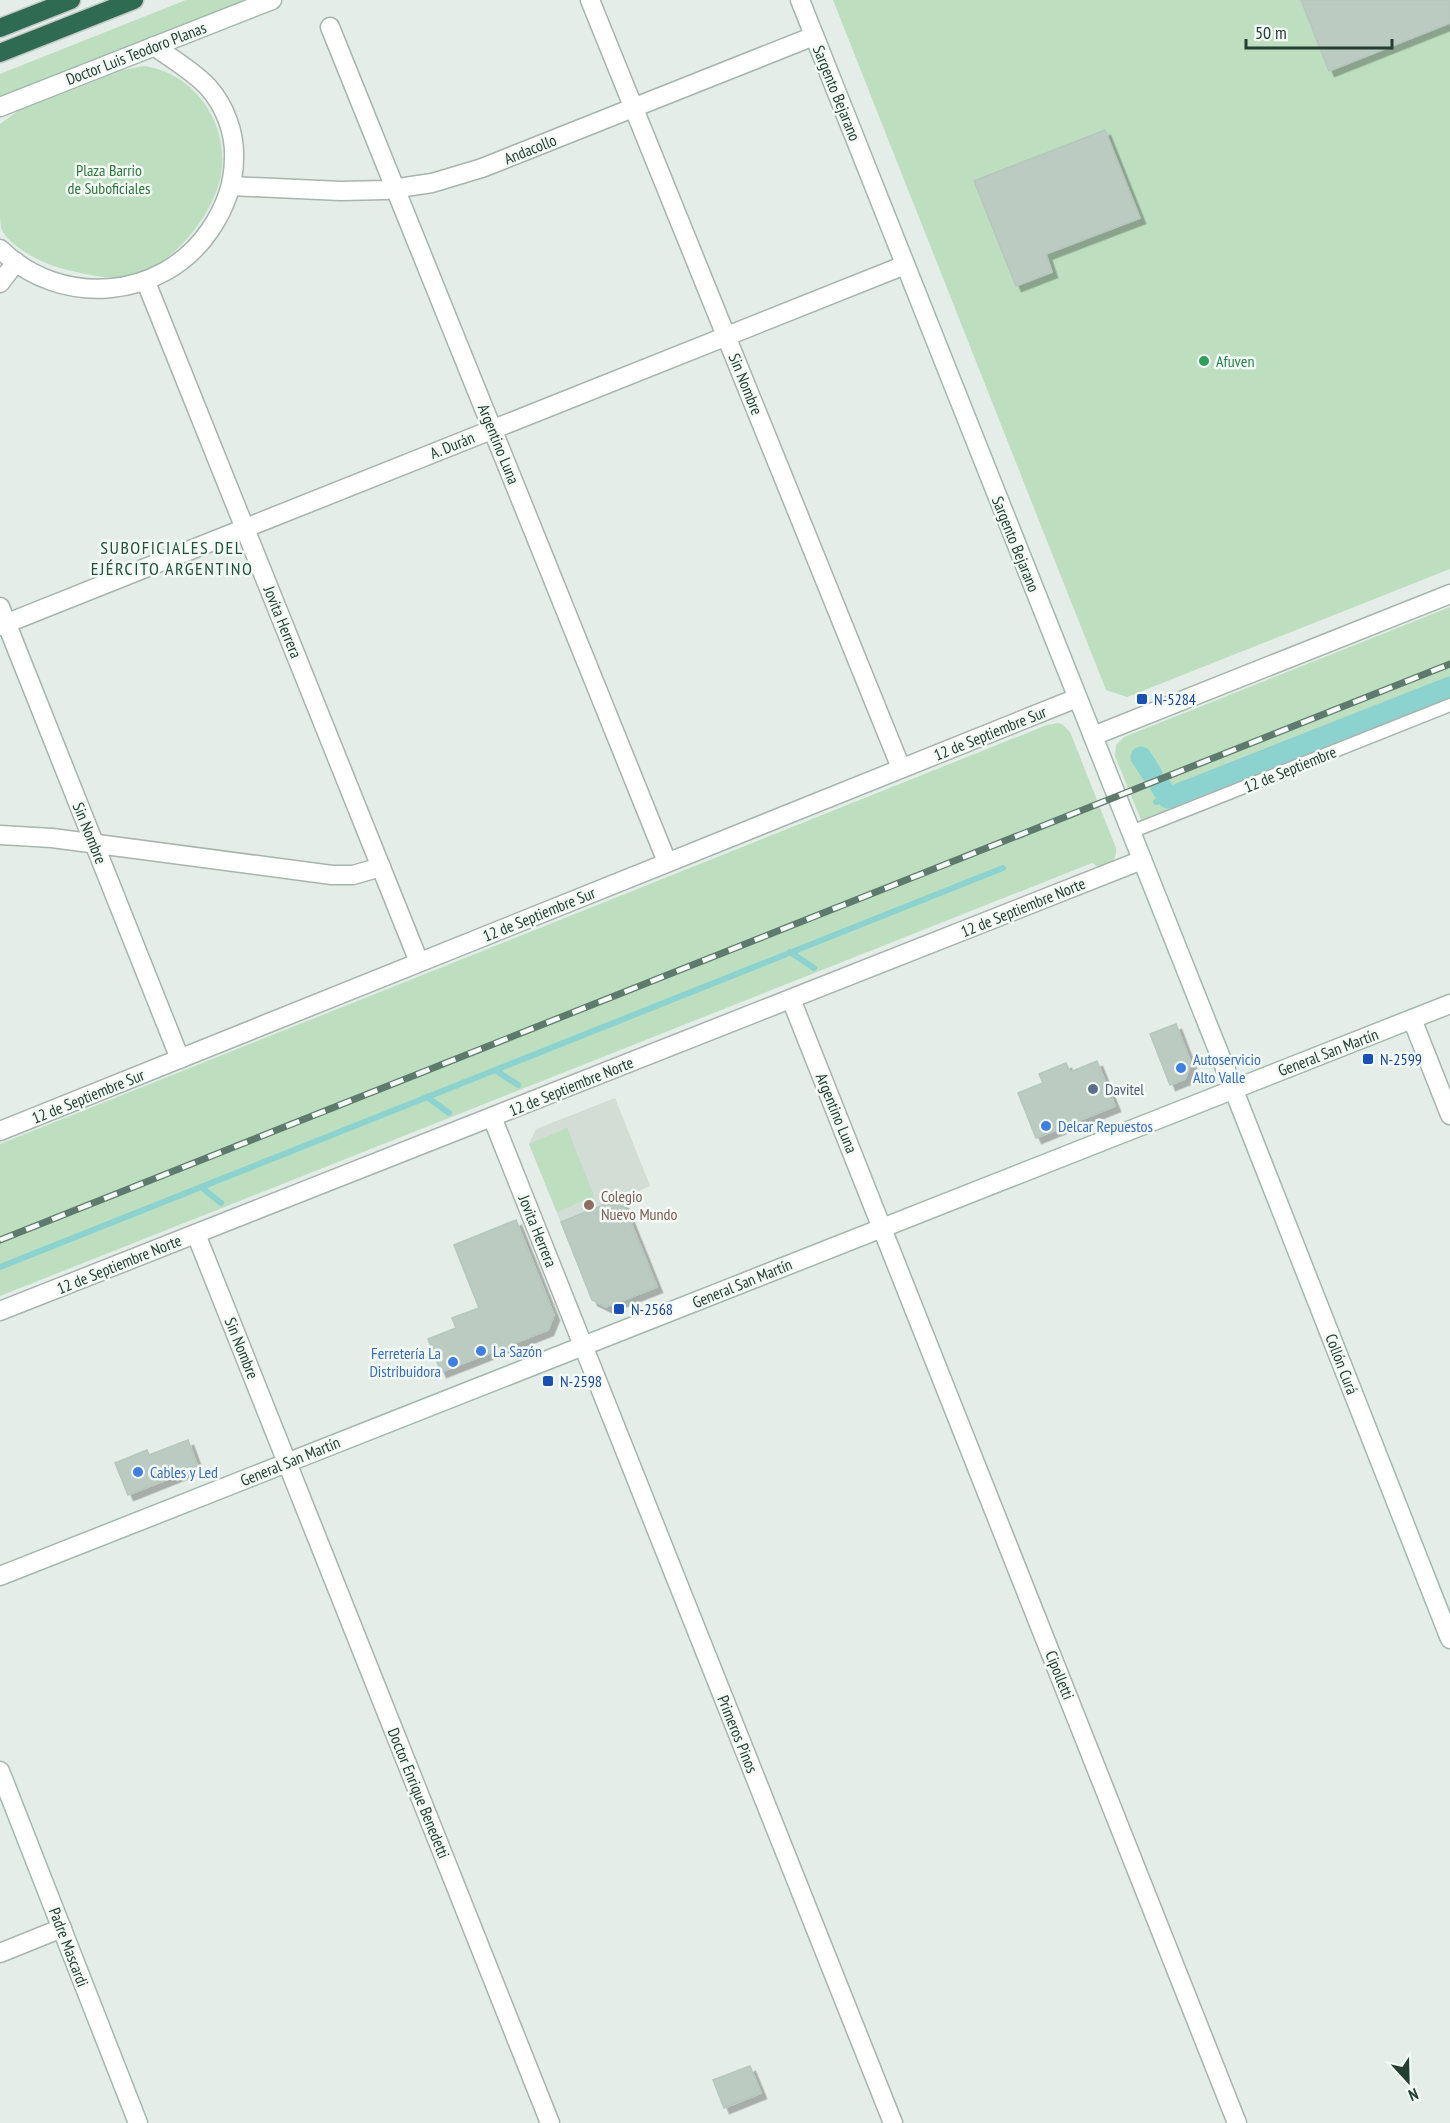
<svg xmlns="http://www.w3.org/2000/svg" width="1450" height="2123" viewBox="0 0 1450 2123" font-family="'PT Sans Narrow',sans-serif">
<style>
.built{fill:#d2ddd6}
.green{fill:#bddebf}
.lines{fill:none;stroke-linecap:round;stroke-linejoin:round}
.stream{stroke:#8cd2cf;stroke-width:6}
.canal{stroke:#8cd2cf;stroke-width:21}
.building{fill:#bccbc2;stroke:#b6c7bd;stroke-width:1.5;filter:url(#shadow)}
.lane-casing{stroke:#a6b5ad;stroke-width:15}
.street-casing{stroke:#a6b5ad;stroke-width:21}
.secondary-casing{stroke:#a2b9ad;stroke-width:21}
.highway-casing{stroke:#c1c9c6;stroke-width:21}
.lane{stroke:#fff;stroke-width:12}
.street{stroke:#fff;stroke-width:18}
.secondary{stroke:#fff;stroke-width:18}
.highway{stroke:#2f6b53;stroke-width:18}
.rail-casing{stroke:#5e7a6d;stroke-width:7}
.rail{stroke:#f4faf6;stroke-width:4.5;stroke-dasharray:14;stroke-linecap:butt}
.leisure-dot{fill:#2e9e5b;stroke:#f4faf6;stroke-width:2}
.transit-dot{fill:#1a4fb4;stroke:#f4faf6;stroke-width:2}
.shop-dot{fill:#3f7fe0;stroke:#f4faf6;stroke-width:2}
.service-dot{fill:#5c6f8a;stroke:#f4faf6;stroke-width:2}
.education-dot{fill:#8d6e63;stroke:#f4faf6;stroke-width:2}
.labels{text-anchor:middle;stroke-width:5;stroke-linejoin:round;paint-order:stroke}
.street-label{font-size:16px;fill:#233f32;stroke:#f4faf6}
.park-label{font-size:16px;fill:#2d763b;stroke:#f4faf6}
.leisure-label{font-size:16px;fill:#27864d;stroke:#f4faf6;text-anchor:start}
.transit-label{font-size:16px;fill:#164399;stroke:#f4faf6;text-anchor:start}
.shop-label{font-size:16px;fill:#366cbe;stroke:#f4faf6;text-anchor:start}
.service-label{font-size:16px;fill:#4e5e75;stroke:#f4faf6;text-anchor:start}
.education-label{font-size:16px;fill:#785e54;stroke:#f4faf6;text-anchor:start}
.neighbourhood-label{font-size:18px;letter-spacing:1.5px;fill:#1f513b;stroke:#f4faf6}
</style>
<defs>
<filter id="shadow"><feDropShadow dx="5.5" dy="5.5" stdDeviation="0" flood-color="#0004"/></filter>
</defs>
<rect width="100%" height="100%" fill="#e4ede7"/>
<path class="built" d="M 615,1098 L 650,1186 L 622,1198 L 657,1287 L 606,1307 L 592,1300 L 529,1144 L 536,1129 Z"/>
<g class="green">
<path d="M 186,0 L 247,0 L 0,98 L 0,74 Z"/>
<path d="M 833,0 L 1450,0 L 1450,569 L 1127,697 L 1106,690 Z"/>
<path d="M 143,66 C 195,72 230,125 221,175 C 213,217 167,274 122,277 C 101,279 80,273 60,268 C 42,263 8,246 1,228 C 0,221 0,209 0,201 C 0,175 0,150 0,124 L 18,111 L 123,70 Z"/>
<path d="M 1450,607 L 1450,698 L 1141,820 L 1115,756 L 1116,745 L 1124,737 Z"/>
<path d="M 1058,723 L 1063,725 L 1070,732 L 1116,848 C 1117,860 1111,864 1102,869 L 1092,863 L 0,1296 L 0,1144 L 1047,725 Z"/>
<path d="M 567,1128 L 594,1196 L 557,1212 L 529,1144 Z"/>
</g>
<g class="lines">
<g class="stream">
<path d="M 1156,802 L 1168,798"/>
<path d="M 790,952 L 814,968"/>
<path d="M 495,1070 L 518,1085"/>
<path d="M 427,1097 L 449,1113"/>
<path d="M 201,1187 L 221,1203"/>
<path d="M 0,1267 L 1003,868"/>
</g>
<g class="canal">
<path d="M 1141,757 L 1152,774"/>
<path d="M 1160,785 L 1168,798 L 1450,687"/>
</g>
</g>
<g class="building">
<path d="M 1301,0 L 1450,0 L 1450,23 L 1329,71 Z"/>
<path d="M 1105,130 L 1140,218 L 1046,254 L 1052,272 L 1016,286 L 974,181 Z"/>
<path d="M 1176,1024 L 1191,1063 L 1185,1079 L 1170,1085 L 1150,1034 Z"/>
<path d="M 1097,1061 L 1115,1106 L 1036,1138 L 1018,1093 L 1043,1083 L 1039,1074 L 1066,1063 L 1070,1072 Z"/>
<path d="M 621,1198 L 657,1287 L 606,1307 L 592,1300 L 561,1222 Z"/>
<path d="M 516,1220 L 554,1315 L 548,1330 L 441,1372 L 428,1339 L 456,1328 L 452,1318 L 479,1308 L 454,1245 Z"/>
<path d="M 188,1440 L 198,1467 L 128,1495 L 115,1463 L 147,1450 L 149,1455 Z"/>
<path d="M 750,2066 L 761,2093 L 724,2108 L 713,2080 Z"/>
</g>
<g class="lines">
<defs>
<path id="lane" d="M 1131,832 L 1450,705"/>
<g id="street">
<path d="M 590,0 L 901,768"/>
<path d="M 330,27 L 667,862"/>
<path d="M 231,186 L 341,191 L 385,190 L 432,183 L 482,168 L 814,36"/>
<path d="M 0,249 C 60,308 162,301 210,230 C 225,208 234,185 234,158 C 235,133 225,106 208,87 C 193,71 172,59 154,46"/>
<path d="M 146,282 L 419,962"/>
<path d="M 0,283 L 16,262"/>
<path d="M 0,607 L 180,1059"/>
<path d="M 0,626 L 905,265"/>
<path d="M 1093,736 L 1450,594"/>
<path d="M 0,835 L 52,838 L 332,875 L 353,875 L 381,867"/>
<path d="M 791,999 L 1237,2123"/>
<path d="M 1412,1019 L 1450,1115"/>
<path d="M 492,1117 L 893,2123"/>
<path d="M 0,1131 L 1077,698"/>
<path d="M 196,1234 L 550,2123"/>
<path d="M 0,1311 L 1142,860"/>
<path d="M 0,1953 L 62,1928"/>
</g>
<g id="secondary">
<path d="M 800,0 L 1233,1088 L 1450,1639"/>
<path d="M 0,107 L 272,0"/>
<path d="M 0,1576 L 1450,1004"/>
<path d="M 0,1771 L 138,2123"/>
</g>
<g id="highway">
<path d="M 0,28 L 71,0"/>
<path d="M 0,53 L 134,0"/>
</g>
</defs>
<use href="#lane" class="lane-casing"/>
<use href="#street" class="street-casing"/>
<use href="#secondary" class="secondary-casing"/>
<use href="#highway" class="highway-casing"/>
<use href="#lane" class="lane"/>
<use href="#street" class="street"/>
<use href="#secondary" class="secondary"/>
<use href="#highway" class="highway"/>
<defs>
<path id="rail" d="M 0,1240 L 1450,664"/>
</defs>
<use href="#rail" class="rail-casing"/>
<use href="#rail" class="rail"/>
</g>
<circle class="leisure-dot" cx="1204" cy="361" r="6"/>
<g class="transit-dot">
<rect x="1136" y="693" width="12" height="12" rx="3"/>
<rect x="1362" y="1053" width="12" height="12" rx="3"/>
<rect x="613" y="1303" width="12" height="12" rx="3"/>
<rect x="542" y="1375" width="12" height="12" rx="3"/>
</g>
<g class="shop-dot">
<circle cx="1181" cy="1068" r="6"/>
<circle cx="1046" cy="1126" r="6"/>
<circle cx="481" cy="1351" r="6"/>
<circle cx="453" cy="1362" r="6"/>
<circle cx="138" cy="1472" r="6"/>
</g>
<circle class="service-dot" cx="1093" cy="1089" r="6"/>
<circle class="education-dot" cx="589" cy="1205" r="6"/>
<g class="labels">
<g class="street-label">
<text transform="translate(136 53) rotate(-21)" y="6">Doctor Luis Teodoro Planas</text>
<text transform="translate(837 93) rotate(68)" y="6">Sargento Bejarano</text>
<text transform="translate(530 149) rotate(-22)" y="6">Andacollo</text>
<text transform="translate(746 384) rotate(68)" y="6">Sin Nombre</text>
<text transform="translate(499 444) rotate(68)" y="6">Argentino Luna</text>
<text transform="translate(452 445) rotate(-22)" y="6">A. Durán</text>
<text transform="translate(1016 544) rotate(68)" y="6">Sargento Bejarano</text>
<text transform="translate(283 622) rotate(68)" y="6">Jovita Herrera</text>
<text transform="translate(990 733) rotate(-22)" y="6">12 de Septiembre Sur</text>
<text transform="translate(1290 769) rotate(-22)" y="6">12 de Septiembre</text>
<text transform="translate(90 833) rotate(68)" y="6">Sin Nombre</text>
<text transform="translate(1023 907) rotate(-22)" y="6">12 de Septiembre Norte</text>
<text transform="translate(539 914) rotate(-22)" y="6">12 de Septiembre Sur</text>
<text transform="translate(1328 1052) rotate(-21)" y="6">General San Martín</text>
<text transform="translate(571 1086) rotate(-22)" y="6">12 de Septiembre Norte</text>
<text transform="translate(88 1096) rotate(-22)" y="6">12 de Septiembre Sur</text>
<text transform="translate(837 1113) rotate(68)" y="6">Argentino Luna</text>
<text transform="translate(538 1231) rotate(68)" y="6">Jovita Herrera</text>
<text transform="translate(119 1264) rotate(-22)" y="6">12 de Septiembre Norte</text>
<text transform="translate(742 1283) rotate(-22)" y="6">General San Martín</text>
<text transform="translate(242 1348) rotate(68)" y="6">Sin Nombre</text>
<text transform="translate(1342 1364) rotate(69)" y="6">Collón Curá</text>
<text transform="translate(290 1461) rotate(-22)" y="6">General San Martín</text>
<text transform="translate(1060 1675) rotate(68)" y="6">Cipolletti</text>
<text transform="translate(738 1734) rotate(68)" y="6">Primeros Pinos</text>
<text transform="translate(419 1793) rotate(68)" y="6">Doctor Enrique Benedetti</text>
<text transform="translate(69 1947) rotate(69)" y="6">Padre Mascardi</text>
</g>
<g class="park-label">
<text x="109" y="176">Plaza Barrio<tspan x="109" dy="18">de Suboficiales</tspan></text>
</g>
<g class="leisure-label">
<text x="1216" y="367">Afuven</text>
</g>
<g class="transit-label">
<text x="1154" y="705">N-5284</text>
<text x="1380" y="1065">N-2599</text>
<text x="631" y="1315">N-2568</text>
<text x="560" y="1387">N-2598</text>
</g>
<g class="shop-label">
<text x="1193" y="1065">Autoservicio<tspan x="1193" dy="18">Alto Valle</tspan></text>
<text x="1058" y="1132">Delcar Repuestos</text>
<text x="493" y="1357">La Sazón</text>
<text x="441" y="1359" text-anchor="end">Ferretería La<tspan x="441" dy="18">Distribuidora</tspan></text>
<text x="150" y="1478">Cables y Led</text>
</g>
<g class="service-label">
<text x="1105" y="1095">Davitel</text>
</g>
<g class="education-label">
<text x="601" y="1202">Colegio<tspan x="601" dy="18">Nuevo Mundo</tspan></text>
</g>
<g class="neighbourhood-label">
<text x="172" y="554">SUBOFICIALES DEL<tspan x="172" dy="21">EJÉRCITO ARGENTINO</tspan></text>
</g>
</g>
<g transform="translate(1408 2081) rotate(158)" stroke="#f4faf6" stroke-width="4.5" paint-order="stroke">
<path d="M0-4.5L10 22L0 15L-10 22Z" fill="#233f32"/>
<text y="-9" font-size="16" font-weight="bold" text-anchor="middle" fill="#233f32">N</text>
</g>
<path d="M1246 39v9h146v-9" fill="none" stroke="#233f32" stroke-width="3"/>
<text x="1255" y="39" font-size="18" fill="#233f32" stroke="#f4faf6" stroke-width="4.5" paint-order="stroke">50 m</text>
</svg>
